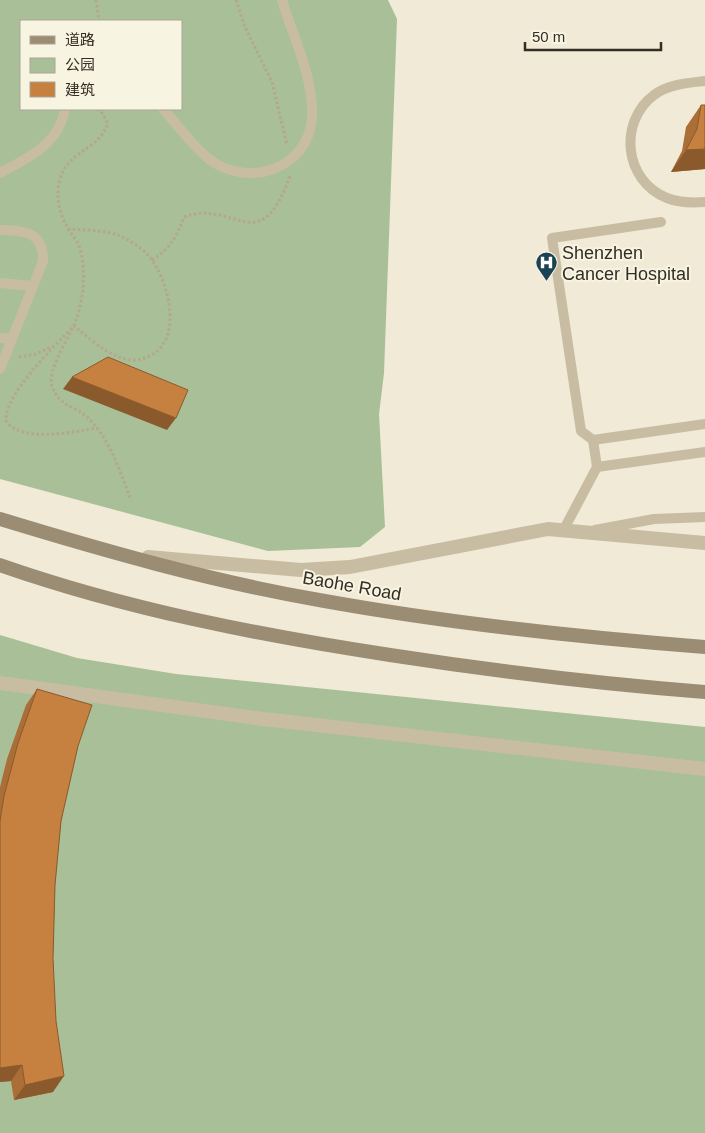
<svg xmlns="http://www.w3.org/2000/svg" width="705" height="1133" viewBox="0 0 705 1133" font-family="Arial,'Noto Sans SC',sans-serif">
<style>
.green{fill:#a8bf97;fill-rule:evenodd}
.lines{fill:none;stroke-linecap:round;stroke-linejoin:round}
.path{stroke:#b4a78d;stroke-width:3;stroke-dasharray:2.5 2.5;stroke-linecap:butt}
.service{stroke:#c8bda3;stroke-width:10}
.minor{stroke:#c8bda3;stroke-width:14}
.tertiary{stroke:#c8bda3;stroke-width:14}
.secondary{stroke:#9b8c74;stroke-width:14}
.wall{fill:#aa6e36}
.shaded-wall{fill:#8b5a2c}
.building{fill:#c6803f;stroke:#8b5a2c}
.labels{text-anchor:middle;stroke-width:4;stroke-linejoin:round;paint-order:stroke}
.poi-label{font-size:18px;fill:#332d25;stroke:#f8f4e2;text-anchor:start}
.street-label{font-size:18px;fill:#332d25;stroke:#f8f4e2}
</style>
<rect width="100%" height="100%" fill="#f0ead6"/>
<g class="green">
<path d="M 0,0 L 388,0 L 397,19 L 384,373 L 379,414 L 385,527 L 360,547 L 268,551 L 0,479 ZM 21,21 L 181,21 L 181,109 L 21,109 Z"/>
<path d="M 0,635 L 77,658 L 176,674 L 705,727 L 705,1133 L 0,1133 Z"/>
</g>
<g class="lines">
<g class="path">
<path d="M 96,0 L 99,21"/>
<path d="M 236,0 L 245,27 L 272,82 L 287,145"/>
<path d="M 97,109 L 103,114 L 108,124 C 97,152 65,151 59,183 C 56,200 60,215 69,230 C 72,235 77,240 79,246 C 84,260 84,275 83,290 C 81,300 80,311 76,320 C 71,335 46,371 52,386 C 60,408 73,404 87,417 C 110,438 120,472 131,500"/>
<path d="M 68,229 C 84,230 103,230 118,235 C 128,239 142,248 149,256 C 169,280 185,343 147,357 C 140,360 132,361 125,359 C 106,354 89,338 74,326 C 56,344 4,395 6,421 C 22,443 73,432 97,428"/>
<path d="M 152,260 C 170,249 177,236 184,217 C 235,198 259,262 290,176"/>
<path d="M 19,357 L 36,354 L 53,346"/>
</g>
<g class="service">
<path d="M 705,81 C 688,83 668,84 654,95 C 618,122 624,181 667,198 C 679,203 692,203 705,202"/>
<path d="M 163,109 C 177,124 193,147 209,159 C 248,189 309,169 312,117 C 314,78 293,37 282,0"/>
<path d="M 0,173 C 28,158 59,144 65,109"/>
<path d="M 661,222 L 552,238 L 581,431 L 593,440 L 705,424"/>
<path d="M 0,230 C 25,231 43,231 43,261 L 0,369"/>
<path d="M 0,283 L 33,286"/>
<path d="M 0,338 L 12,339"/>
<path d="M 597,467 L 705,452"/>
<path d="M 595,530 L 654,519 L 705,517"/>
<path d="M 563,531 L 597,467 L 593,440"/>
</g>
<path class="minor" d="M 0,683 L 263,719 L 705,769"/>
<path class="tertiary" d="M 148,557 L 301,570 L 350,567 L 548,529 L 705,543"/>
<g class="secondary">
<path d="M 0,519 C 105,551 210,581 319,600 C 446,623 576,637 705,647"/>
<path d="M 0,565 C 126,609 258,635 390,655 C 494,671 600,684 705,692"/>
</g>
</g>
<g class="wall">
<path d="M 701,105 L 705,169 L 671,172 L 682,151 L 686,127 Z"/>
<path d="M 37,689 L 78,746 L 61,821 L 55,885 L 53,958 L 53,1092 L 14,1100 L 11,1081 L 0,1082 L 0,787 L 7,759 L 26,705 Z"/>
</g>
<g class="shaded-wall">
<path d="M 705,149 L 705,169 L 671,172 L 686,150 Z"/>
<path d="M 72,377 L 176,418 L 167,430 L 63,389 Z"/>
<path d="M 22,1065 L 11,1081 L 0,1082 L 0,1068 Z"/>
<path d="M 64,1076 L 53,1092 L 14,1100 L 25,1085 Z"/>
</g>
<g class="building">
<path d="M 701,105 L 705,105 L 705,149 L 686,150 L 697,129 Z"/>
<path d="M 108,357 L 188,390 L 176,418 L 72,377 Z"/>
<path d="M 37,689 L 92,705 L 78,746 L 61,821 L 55,885 L 53,958 L 56,1021 L 64,1076 L 25,1085 L 22,1065 L 0,1068 L 0,821 L 4,796 L 18,743 Z"/>
</g>
<defs>
<symbol id="hospital-pin" viewBox="-11 -11 22 30"><path d="M0 17L-7.5 6A9.5 9.5 0 1 1 7.5 6Z" fill="#1b4254" stroke="#f8f4e2"/><path d="M-5-5h3v3.5h4V-5h3V5h-3V1.5h-4V5h-3Z" fill="#fff"/></symbol>
</defs>
<g fill-rule="evenodd">
<use href="#hospital-pin" x="534" y="250" width="25" height="34"/>
</g>
<g class="labels">
<g class="poi-label">
<text x="562" y="259">Shenzhen<tspan x="562" dy="21">Cancer Hospital</tspan></text>
</g>
<g class="street-label">
<text transform="translate(352 586) rotate(10)" y="6">Baohe Road</text>
</g>
</g>
<rect x="20" y="20" width="162" height="90" fill="#f8f4e2" stroke="#a9a496"/>
<rect x="30" y="36" width="25" height="8" fill="#9b8c74" stroke="#a9a496"/>
<text x="65" y="45" font-size="15" fill="#332d25">道路</text>
<rect x="30" y="58" width="25" height="15" fill="#a8bf97" stroke="#a9a496"/>
<text x="65" y="70" font-size="15" fill="#332d25">公园</text>
<rect x="30" y="82" width="25" height="15" fill="#c6803f" stroke="#a9a496"/>
<text x="65" y="95" font-size="15" fill="#332d25">建筑</text>
<path d="M525 42v8h136v-8" fill="none" stroke="#332d25" stroke-width="2.5"/>
<text x="532" y="42" font-size="15" fill="#332d25" stroke="#f8f4e2" stroke-width="4" paint-order="stroke">50 m</text>
</svg>
